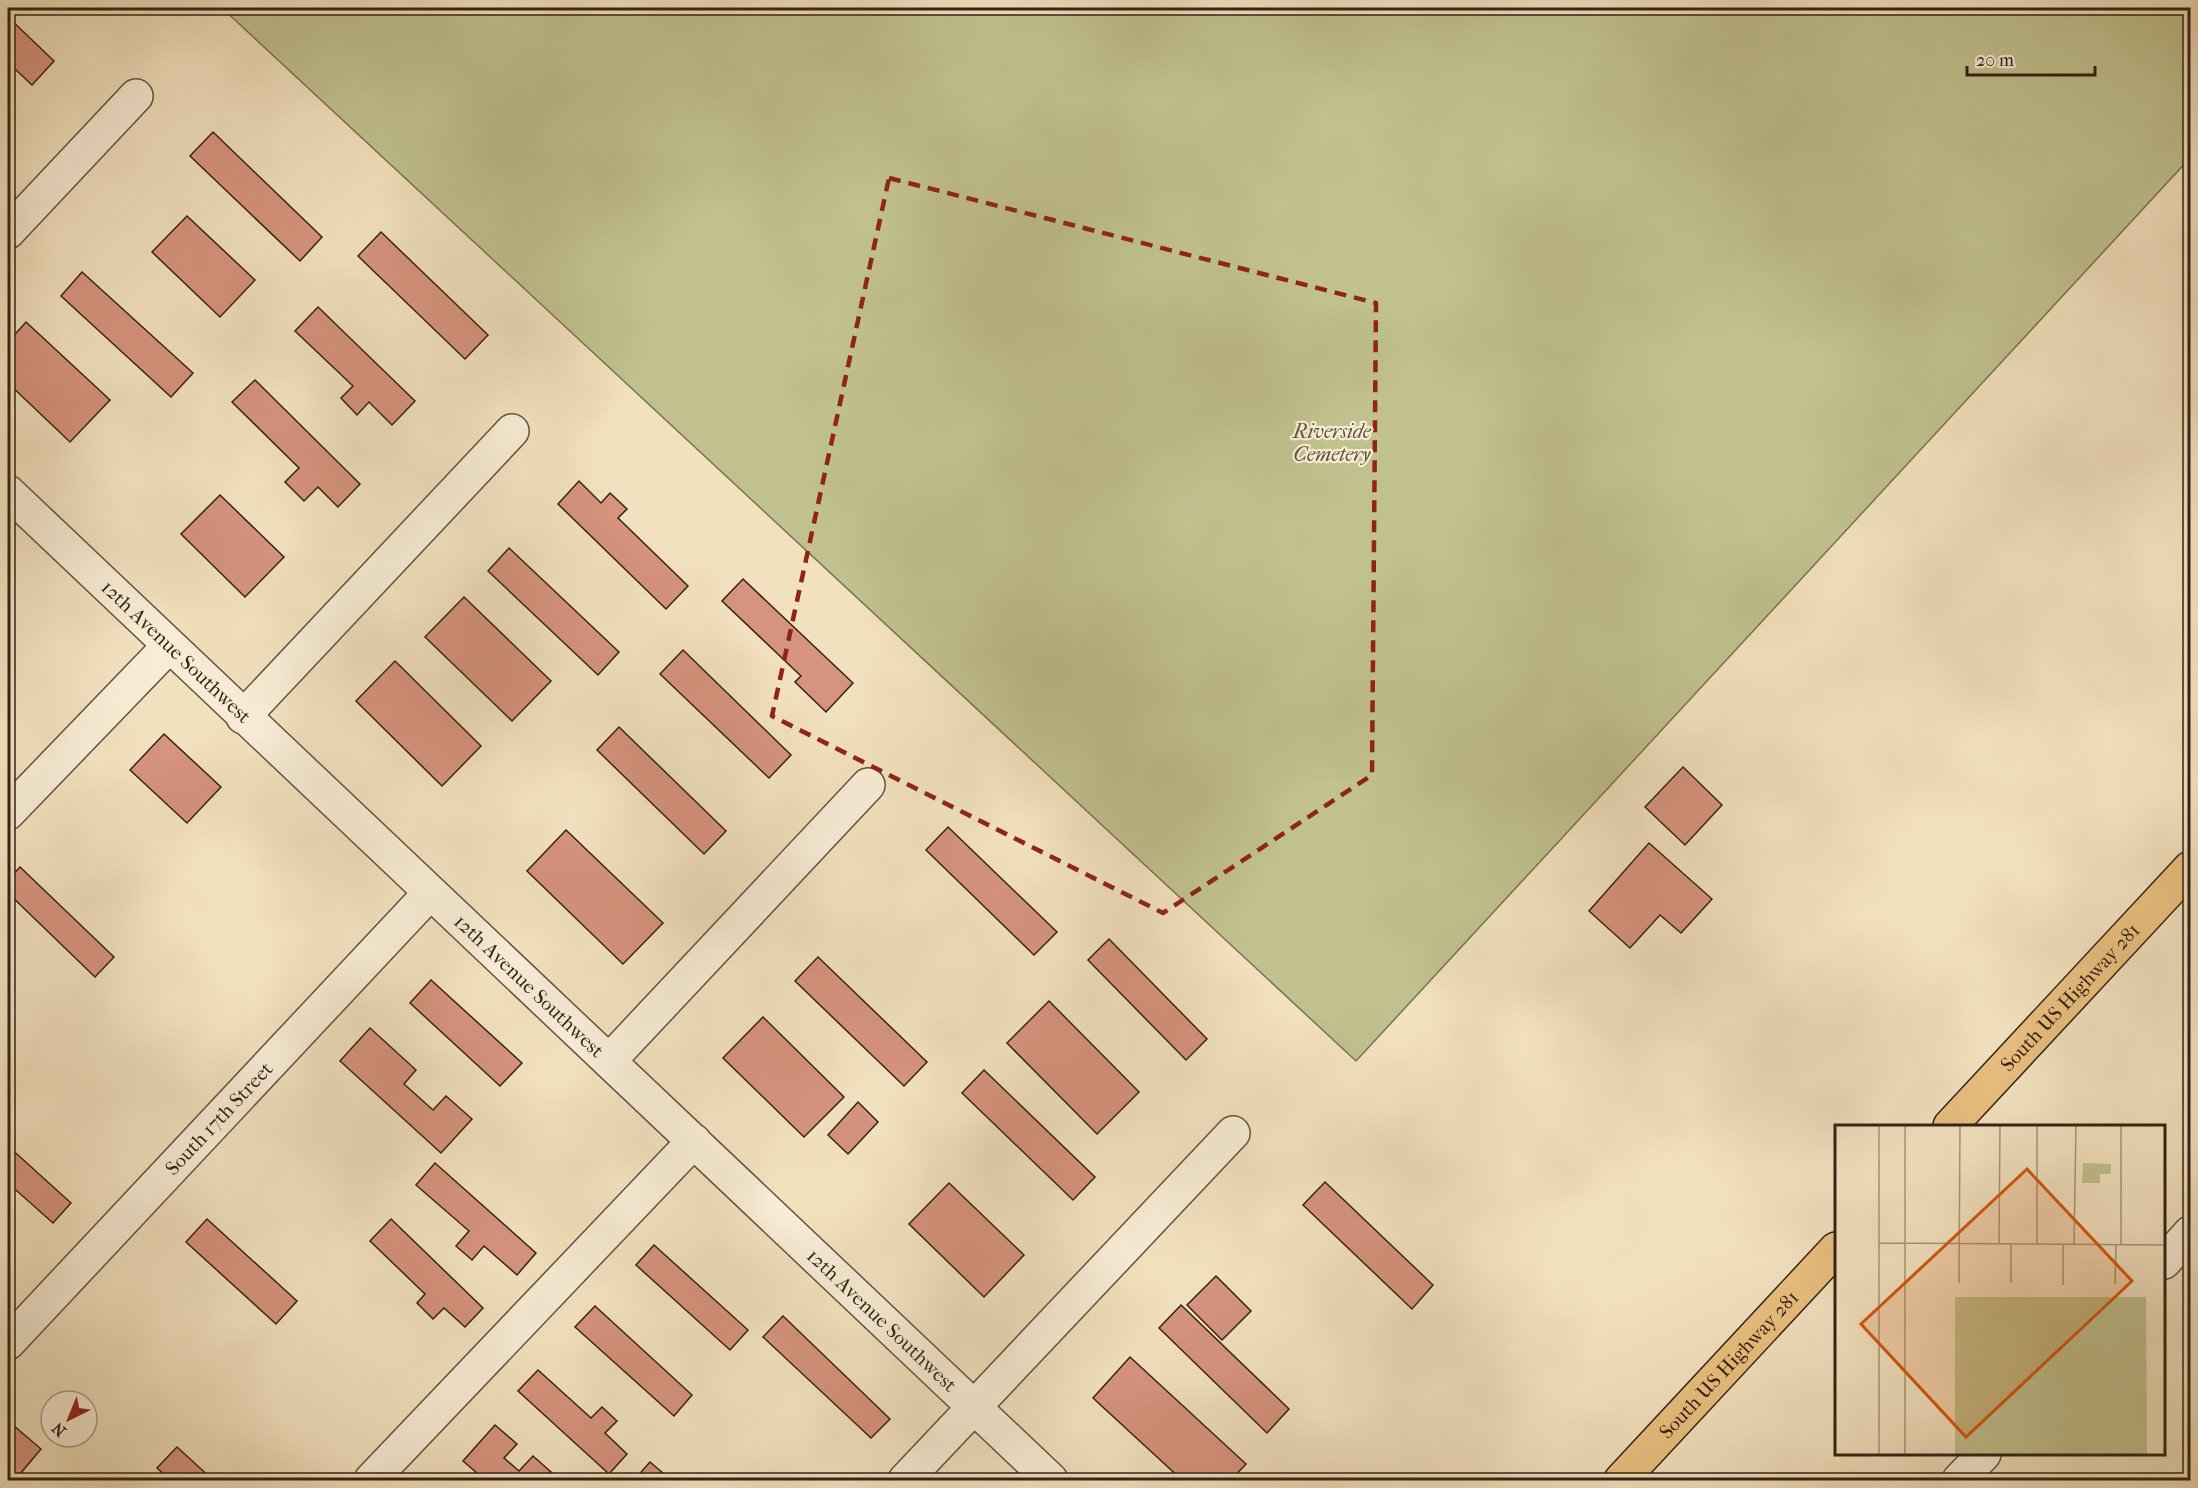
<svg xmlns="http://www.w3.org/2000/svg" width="2198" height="1488" viewBox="0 0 2198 1488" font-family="'IM FELL French Canon',serif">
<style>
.green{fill:#c0c18e;stroke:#7a7252;stroke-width:1.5}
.building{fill:#d6937e;stroke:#342215;stroke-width:1.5}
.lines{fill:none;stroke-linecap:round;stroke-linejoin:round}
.minor-casing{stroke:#645240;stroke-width:36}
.trunk-casing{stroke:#342215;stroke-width:36}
.minor{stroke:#f7ecd5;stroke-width:33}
.trunk{stroke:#e9c080;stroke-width:33}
.marked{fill:none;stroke:#8f2418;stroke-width:4.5;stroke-dasharray:12 8;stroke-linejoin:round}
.labels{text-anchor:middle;stroke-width:4.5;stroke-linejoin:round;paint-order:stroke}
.park-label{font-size:20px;font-style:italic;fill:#5e5239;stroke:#f7ecd5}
.street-label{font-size:20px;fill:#342215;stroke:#f7ecd5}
.inset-road{fill:none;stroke:#a6957b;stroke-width:1.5}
.view{fill:#d6540d;fill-opacity:0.15;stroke:#d6540d;stroke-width:3}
.inset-edge{fill:none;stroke:#342215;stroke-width:3}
</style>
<rect width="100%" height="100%" fill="#f2e1bf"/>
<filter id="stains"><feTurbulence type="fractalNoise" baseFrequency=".00333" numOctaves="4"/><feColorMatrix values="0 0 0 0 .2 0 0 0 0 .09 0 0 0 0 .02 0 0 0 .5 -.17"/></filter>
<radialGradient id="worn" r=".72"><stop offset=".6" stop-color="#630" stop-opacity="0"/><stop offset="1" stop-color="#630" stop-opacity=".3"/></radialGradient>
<path class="green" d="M 222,8 L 2190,8 L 2190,158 L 1356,1061 Z"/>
<g class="building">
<path d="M 8,17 L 54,61 L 32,85 L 15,69 L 8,78 Z"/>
<path d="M 213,132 L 322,237 L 300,261 L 190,156 Z"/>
<path d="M 187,216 L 255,280 L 220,317 L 152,252 Z"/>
<path d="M 381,232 L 488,335 L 465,359 L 358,256 Z"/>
<path d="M 82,272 L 193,373 L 171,397 L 61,296 Z"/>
<path d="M 318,307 L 415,401 L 392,425 L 369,402 L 357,415 L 341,398 L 353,386 L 295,331 Z"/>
<path d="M 26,322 L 110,400 L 70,442 L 8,383 L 8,342 Z"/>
<path d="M 255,380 L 360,484 L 338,507 L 318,487 L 304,501 L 285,482 L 299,468 L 232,402 Z"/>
<path d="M 579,481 L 601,503 L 610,493 L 627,509 L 618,518 L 688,586 L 666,609 L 558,504 Z"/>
<path d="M 220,495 L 284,557 L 245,597 L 181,534 Z"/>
<path d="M 509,548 L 619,652 L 598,675 L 488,571 Z"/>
<path d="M 743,579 L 853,683 L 826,712 L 795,682 L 801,676 L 722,601 Z"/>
<path d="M 464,597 L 551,681 L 512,721 L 425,637 Z"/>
<path d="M 683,650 L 791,755 L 769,778 L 660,674 Z"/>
<path d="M 395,661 L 481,746 L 442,786 L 356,701 Z"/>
<path d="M 619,727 L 726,831 L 704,854 L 597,750 Z"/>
<path d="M 164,734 L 221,787 L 187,823 L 130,770 Z"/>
<path d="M 1683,767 L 1722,805 L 1685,845 L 1645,807 Z"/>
<path d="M 948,827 L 1057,932 L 1034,955 L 926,850 Z"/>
<path d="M 566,830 L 663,923 L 623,964 L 527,871 Z"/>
<path d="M 1649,843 L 1712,899 L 1681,933 L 1660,915 L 1630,948 L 1589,911 Z"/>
<path d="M 20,867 L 114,957 L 95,977 L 8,893 L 8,880 Z"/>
<path d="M 1109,939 L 1207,1039 L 1186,1060 L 1088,960 Z"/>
<path d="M 818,957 L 927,1062 L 904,1086 L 795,981 Z"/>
<path d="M 431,980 L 522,1063 L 500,1086 L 410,1003 Z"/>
<path d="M 1049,1001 L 1139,1092 L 1097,1134 L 1007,1043 Z"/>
<path d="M 763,1017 L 844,1097 L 804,1137 L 723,1058 Z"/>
<path d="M 370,1028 L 416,1070 L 404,1084 L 433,1110 L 446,1096 L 472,1119 L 441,1153 L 340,1061 Z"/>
<path d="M 984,1070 L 1095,1177 L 1073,1200 L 962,1093 Z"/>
<path d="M 858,1102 L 878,1122 L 848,1154 L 828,1135 Z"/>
<path d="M 8,1146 L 71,1203 L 53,1223 L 8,1183 Z"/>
<path d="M 435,1163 L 536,1253 L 517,1275 L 484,1246 L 472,1260 L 456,1246 L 469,1231 L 416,1185 Z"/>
<path d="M 1325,1182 L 1433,1285 L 1412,1309 L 1303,1205 Z"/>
<path d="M 949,1183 L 1024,1255 L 984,1297 L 909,1224 Z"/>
<path d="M 207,1219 L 297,1301 L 276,1324 L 186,1242 Z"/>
<path d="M 391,1219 L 483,1308 L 465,1327 L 444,1308 L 433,1319 L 417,1303 L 425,1294 L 370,1241 Z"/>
<path d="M 654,1245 L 748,1330 L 730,1350 L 636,1265 Z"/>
<path d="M 1216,1276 L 1251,1311 L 1222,1340 L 1187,1305 Z"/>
<path d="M 1181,1305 L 1289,1409 L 1267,1433 L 1159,1328 Z"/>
<path d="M 595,1306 L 692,1395 L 674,1416 L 575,1327 Z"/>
<path d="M 783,1316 L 890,1419 L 871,1438 L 763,1337 Z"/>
<path d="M 1130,1357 L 1246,1464 L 1231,1480 L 1182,1480 L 1093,1398 Z"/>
<path d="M 538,1370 L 591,1418 L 602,1407 L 617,1421 L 605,1433 L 627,1454 L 609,1474 L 518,1391 Z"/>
<path d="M 13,1425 L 41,1449 L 20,1474 L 27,1480 L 8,1480 L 8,1431 Z"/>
<path d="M 495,1425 L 517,1444 L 504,1458 L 519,1471 L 533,1456 L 560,1480 L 485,1480 L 463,1461 Z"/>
<path d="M 177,1447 L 213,1480 L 170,1480 L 157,1468 Z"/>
<path d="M 650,1462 L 671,1480 L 634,1480 Z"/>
</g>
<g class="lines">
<defs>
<g id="minor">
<path d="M 8,232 L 136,96"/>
<path id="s1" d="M 8,492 L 1051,1480"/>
<path d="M 243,717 L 512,431"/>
<path d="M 8,813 L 169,646"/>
<path d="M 609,1061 L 868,785"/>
<path d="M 2164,1262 L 2190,1233"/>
<path id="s2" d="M 8,1343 L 430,893"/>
<path d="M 371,1480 L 694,1141"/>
<path d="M 905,1480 L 1233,1133"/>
<path d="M 1959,1480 L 1984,1454"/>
</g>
<g id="trunk">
<path id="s3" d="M 1950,1126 L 2190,868"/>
<path id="s4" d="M 1621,1480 L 1836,1249"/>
</g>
</defs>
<use href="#minor" class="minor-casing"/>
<use href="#trunk" class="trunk-casing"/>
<use href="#minor" class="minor"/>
<use href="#trunk" class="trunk"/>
</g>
<path class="marked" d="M 889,178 L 1376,303 L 1372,775 L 1163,913 L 772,716 Z"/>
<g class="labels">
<g class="park-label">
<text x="1332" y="438">Riverside<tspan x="1332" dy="23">Cemetery</tspan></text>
</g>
<g class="street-label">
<text dy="7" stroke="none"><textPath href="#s1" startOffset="232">12th Avenue Southwest</textPath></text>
<text dy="7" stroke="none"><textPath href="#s1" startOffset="718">12th Avenue Southwest</textPath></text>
<text dy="7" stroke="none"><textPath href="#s3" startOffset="176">South US Highway 281</textPath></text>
<text dy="7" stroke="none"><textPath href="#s2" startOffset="308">South 17th Street</textPath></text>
<text dy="7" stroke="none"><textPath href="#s1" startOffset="1204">12th Avenue Southwest</textPath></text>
<text dy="7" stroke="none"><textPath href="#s4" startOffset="158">South US Highway 281</textPath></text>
</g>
</g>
<g transform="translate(1835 1125)">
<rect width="330" height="330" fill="#f2e1bf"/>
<path d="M 248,38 L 276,39 L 276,49 L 265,49 L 265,58 L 247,58 ZM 120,172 L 311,172 L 312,330 L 120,330 Z" fill="#c0c18e"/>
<path class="inset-road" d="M 70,0 L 70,330M 44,118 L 330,120M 164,119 L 165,0M 202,119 L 202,0M 239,119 L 241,0M 286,120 L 286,0M 124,158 L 125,0M 176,158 L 176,119M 280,159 L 281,120M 228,160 L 228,119M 44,330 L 44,0"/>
<path class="view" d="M 192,44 L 297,156 L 131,312 L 26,199 Z"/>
<rect width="330" height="330" class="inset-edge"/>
</g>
<rect width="2198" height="1488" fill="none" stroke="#f2e1bf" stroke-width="30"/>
<rect x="9" y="9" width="2180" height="1470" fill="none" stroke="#342215" stroke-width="3"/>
<rect x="15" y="15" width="2168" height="1458" fill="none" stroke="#342215" stroke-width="1.5"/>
<g transform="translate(69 1419) rotate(223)"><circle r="28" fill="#f7ecd5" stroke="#a99b88" stroke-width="1.5"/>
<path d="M0-4.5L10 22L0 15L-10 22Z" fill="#8f2418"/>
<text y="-9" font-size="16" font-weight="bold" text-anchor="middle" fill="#342215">N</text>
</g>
<path d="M1967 66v9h128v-9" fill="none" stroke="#342215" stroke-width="3"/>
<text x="1976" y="66" font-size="18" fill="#342215" stroke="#f7ecd5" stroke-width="4.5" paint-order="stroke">20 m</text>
<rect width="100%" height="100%" filter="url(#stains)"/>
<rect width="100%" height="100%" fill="url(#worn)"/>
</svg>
